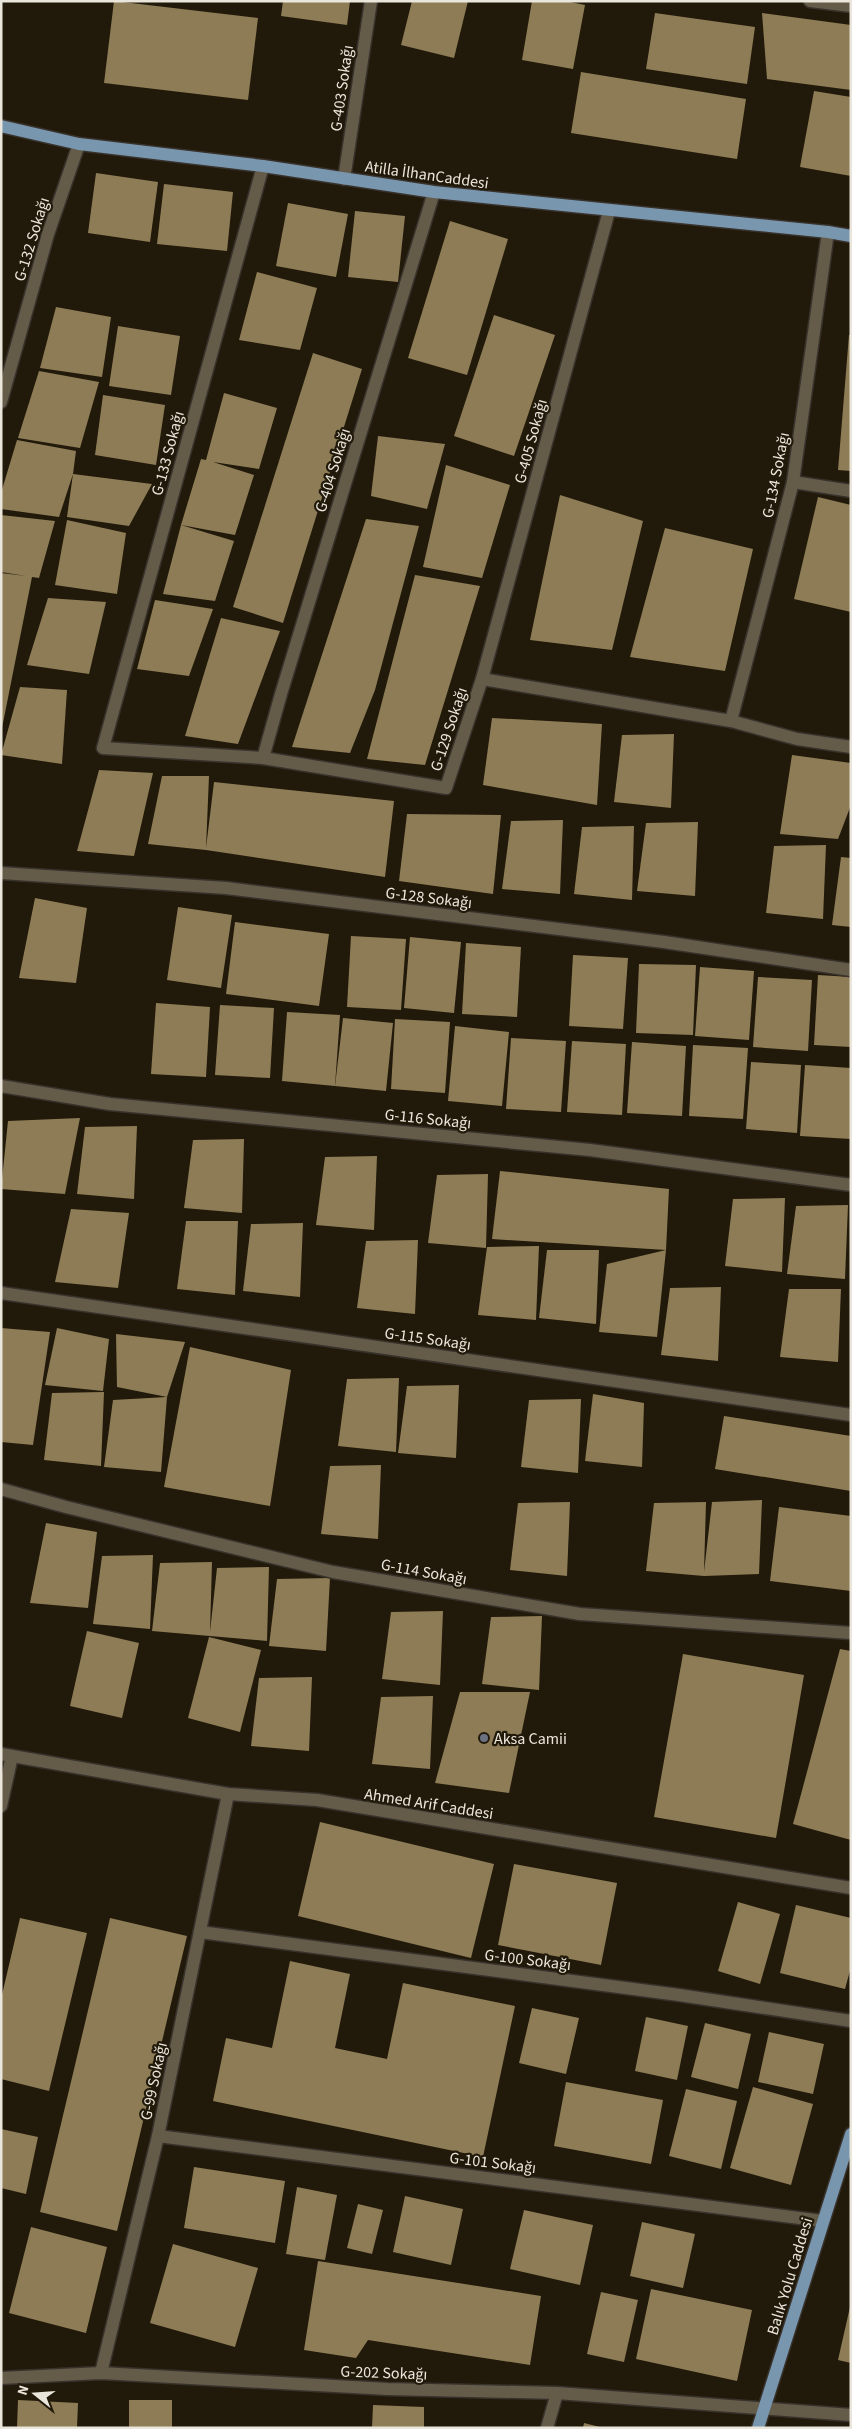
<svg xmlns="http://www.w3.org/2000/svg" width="852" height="2429" viewBox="0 0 852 2429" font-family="'Source Sans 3',sans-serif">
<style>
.building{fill:#8e7c56}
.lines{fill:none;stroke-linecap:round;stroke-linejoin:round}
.minor-casing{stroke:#38322c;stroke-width:15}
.major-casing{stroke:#38322c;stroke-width:15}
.minor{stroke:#645b49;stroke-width:12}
.major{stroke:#7996af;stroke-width:12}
.worship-dot{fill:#6b7280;stroke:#211a0a;stroke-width:2}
.labels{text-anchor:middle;stroke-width:4.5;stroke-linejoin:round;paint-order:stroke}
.street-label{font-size:16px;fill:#ebe6db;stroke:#211a0a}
.poi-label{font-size:16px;fill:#ebe6db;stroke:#211a0a;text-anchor:start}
</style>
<rect width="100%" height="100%" fill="#211a0a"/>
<g class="building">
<path d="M 114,1 L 258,18 L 248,100 L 104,83 Z"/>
<path d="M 283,1 L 350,1 L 347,25 L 281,16 Z"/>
<path d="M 412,1 L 468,1 L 454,58 L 401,45 Z"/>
<path d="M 532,1 L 565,1 L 585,5 L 573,69 L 522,60 Z"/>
<path d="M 655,13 L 755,27 L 747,84 L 646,69 Z"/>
<path d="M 762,13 L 851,25 L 851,90 L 767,79 Z"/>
<path d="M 581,72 L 746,99 L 737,159 L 571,133 Z"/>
<path d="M 814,91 L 851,97 L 851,176 L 800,167 Z"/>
<path d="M 96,173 L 158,182 L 150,242 L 88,233 Z"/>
<path d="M 164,184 L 233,192 L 227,251 L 157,244 Z"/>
<path d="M 288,203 L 348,214 L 336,277 L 276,266 Z"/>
<path d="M 355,211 L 405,216 L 398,282 L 348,277 Z"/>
<path d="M 450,221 L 508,239 L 467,375 L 408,358 Z"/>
<path d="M 257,272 L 317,288 L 300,350 L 239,340 Z"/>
<path d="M 56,307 L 111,317 L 102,377 L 40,368 Z"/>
<path d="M 494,315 L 555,335 L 514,456 L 454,436 Z"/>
<path d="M 118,326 L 180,336 L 171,395 L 109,386 Z"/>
<path d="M 849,335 L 851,335 L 851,471 L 838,470 Z"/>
<path d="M 313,353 L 362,369 L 283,623 L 233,607 Z"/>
<path d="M 39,371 L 99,382 L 80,448 L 18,438 Z"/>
<path d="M 224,393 L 277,408 L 259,469 L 213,462 L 254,475 L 235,535 L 181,525 L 234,541 L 215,601 L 163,594 L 181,525 L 201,459 L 206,460 Z"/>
<path d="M 103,395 L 165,405 L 156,465 L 95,455 Z"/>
<path d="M 378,436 L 445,444 L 427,509 L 371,496 Z"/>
<path d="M 17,440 L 76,451 L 73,474 L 152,484 L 129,526 L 67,517 L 73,474 L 59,517 L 1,509 L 1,493 Z"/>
<path d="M 446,465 L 510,485 L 482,578 L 423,567 Z"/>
<path d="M 560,495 L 643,521 L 612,650 L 530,640 Z"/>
<path d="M 818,497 L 851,505 L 851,612 L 794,599 Z"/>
<path d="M 1,515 L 55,521 L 39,578 L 32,577 L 2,728 L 1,573 L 26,576 L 1,572 Z"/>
<path d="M 366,519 L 419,526 L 375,690 L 350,753 L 292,747 Z"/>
<path d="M 67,520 L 126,533 L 117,594 L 55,585 Z"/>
<path d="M 665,528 L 753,549 L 725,671 L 630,657 Z"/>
<path d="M 415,575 L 480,586 L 425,765 L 367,759 Z"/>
<path d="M 48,598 L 106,602 L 89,674 L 27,665 Z"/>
<path d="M 155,600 L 213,609 L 189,676 L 137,669 Z"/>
<path d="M 221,618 L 280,631 L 238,744 L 185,736 Z"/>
<path d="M 20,687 L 67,690 L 62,764 L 1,755 Z"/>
<path d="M 492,718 L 602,724 L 597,805 L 483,785 Z"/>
<path d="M 674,734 L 671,808 L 614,802 L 622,735 Z"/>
<path d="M 792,755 L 851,763 L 851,805 L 838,839 L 780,834 Z"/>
<path d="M 99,770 L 153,773 L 134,856 L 77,851 Z"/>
<path d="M 162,776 L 209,776 L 206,848 L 214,782 L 394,801 L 385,877 L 206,850 L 148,844 Z"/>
<path d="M 407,814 L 501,815 L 493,894 L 399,881 Z"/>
<path d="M 563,820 L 560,894 L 502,889 L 511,821 Z"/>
<path d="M 698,822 L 695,896 L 637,891 L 646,823 Z"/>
<path d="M 634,826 L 632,900 L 574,894 L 582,827 Z"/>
<path d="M 826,845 L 823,919 L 766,913 L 774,846 Z"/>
<path d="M 841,857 L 851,858 L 851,927 L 832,925 Z"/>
<path d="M 35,898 L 87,908 L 76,983 L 19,978 Z"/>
<path d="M 178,907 L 232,915 L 221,988 L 167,980 Z"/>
<path d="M 235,922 L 329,934 L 319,1006 L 226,994 Z"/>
<path d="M 351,936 L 406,939 L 401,1010 L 347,1007 Z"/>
<path d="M 410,937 L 461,942 L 454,1013 L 404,1008 Z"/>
<path d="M 466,943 L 521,947 L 517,1017 L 462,1014 Z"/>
<path d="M 573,955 L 628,958 L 623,1029 L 569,1026 Z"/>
<path d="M 639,964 L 696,965 L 693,1035 L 636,1033 Z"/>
<path d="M 700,967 L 754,971 L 749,1040 L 695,1036 Z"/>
<path d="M 818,975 L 851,977 L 851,1047 L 814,1045 Z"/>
<path d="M 758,977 L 812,980 L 808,1051 L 753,1047 Z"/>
<path d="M 156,1003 L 210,1007 L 206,1077 L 151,1074 Z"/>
<path d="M 220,1005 L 274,1008 L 270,1078 L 215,1075 Z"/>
<path d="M 287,1012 L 340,1015 L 335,1086 L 282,1081 Z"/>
<path d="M 343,1018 L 393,1023 L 386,1091 L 335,1086 Z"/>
<path d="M 395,1019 L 450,1022 L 445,1093 L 391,1089 Z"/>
<path d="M 455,1026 L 509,1032 L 502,1106 L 448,1101 Z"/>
<path d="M 511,1038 L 566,1041 L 561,1112 L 506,1109 Z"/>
<path d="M 572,1041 L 626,1044 L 622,1115 L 567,1112 Z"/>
<path d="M 632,1042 L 686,1046 L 682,1116 L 627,1113 Z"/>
<path d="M 693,1045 L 748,1048 L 743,1119 L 689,1116 Z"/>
<path d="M 751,1062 L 801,1065 L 797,1133 L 746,1129 Z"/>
<path d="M 805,1065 L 851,1068 L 851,1139 L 800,1136 Z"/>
<path d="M 80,1118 L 65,1194 L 1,1189 L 8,1121 Z"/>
<path d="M 137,1126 L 134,1199 L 77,1194 L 85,1127 Z"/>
<path d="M 244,1139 L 242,1213 L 184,1208 L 193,1140 Z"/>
<path d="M 377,1156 L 374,1230 L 316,1225 L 325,1157 Z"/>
<path d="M 500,1171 L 669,1189 L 666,1250 L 492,1239 Z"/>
<path d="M 488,1174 L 486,1248 L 428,1243 L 437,1175 Z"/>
<path d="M 785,1198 L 782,1272 L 725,1266 L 733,1199 Z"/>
<path d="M 848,1205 L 845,1279 L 787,1274 L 796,1206 Z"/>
<path d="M 71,1209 L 129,1213 L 118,1288 L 55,1282 Z"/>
<path d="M 186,1221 L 238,1221 L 235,1295 L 177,1289 Z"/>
<path d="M 303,1223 L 300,1297 L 243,1291 L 251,1224 Z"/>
<path d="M 418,1240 L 415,1314 L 357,1308 L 366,1241 Z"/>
<path d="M 539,1246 L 536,1320 L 478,1315 L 487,1247 Z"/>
<path d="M 547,1250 L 599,1250 L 596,1324 L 539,1318 Z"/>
<path d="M 666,1250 L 657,1337 L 599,1332 L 607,1264 Z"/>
<path d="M 721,1287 L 718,1361 L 661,1355 L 670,1288 Z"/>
<path d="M 789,1289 L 841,1289 L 838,1362 L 780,1357 Z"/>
<path d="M 1,1328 L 50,1332 L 33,1445 L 1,1442 Z"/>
<path d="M 57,1328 L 109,1339 L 103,1391 L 45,1385 Z"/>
<path d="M 116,1334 L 185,1342 L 167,1397 L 117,1387 Z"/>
<path d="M 190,1347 L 291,1370 L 270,1506 L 164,1487 Z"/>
<path d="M 399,1378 L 396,1452 L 338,1446 L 347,1379 Z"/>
<path d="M 459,1385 L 456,1458 L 398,1453 L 407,1386 Z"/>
<path d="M 104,1392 L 101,1466 L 44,1460 L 52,1393 Z"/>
<path d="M 593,1394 L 644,1403 L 642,1467 L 585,1461 Z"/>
<path d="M 167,1397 L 161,1472 L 104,1467 L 113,1400 Z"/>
<path d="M 581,1399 L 578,1473 L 521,1467 L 529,1400 Z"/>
<path d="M 724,1416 L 851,1436 L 851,1491 L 715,1469 Z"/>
<path d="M 381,1465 L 378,1539 L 321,1534 L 330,1466 Z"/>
<path d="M 762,1500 L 759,1574 L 704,1576 L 646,1571 L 654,1503 L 706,1502 L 704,1572 L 712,1502 Z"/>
<path d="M 570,1502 L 567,1576 L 510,1570 L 518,1503 Z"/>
<path d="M 779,1507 L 851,1516 L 851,1591 L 770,1581 Z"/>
<path d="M 46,1523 L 97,1532 L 88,1608 L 30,1603 Z"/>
<path d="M 153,1555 L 150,1629 L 93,1624 L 102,1556 Z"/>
<path d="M 212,1562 L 210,1632 L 217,1568 L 269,1567 L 267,1641 L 152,1631 L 160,1563 Z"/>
<path d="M 330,1578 L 326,1651 L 269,1646 L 277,1579 Z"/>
<path d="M 443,1611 L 440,1685 L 382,1679 L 391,1612 Z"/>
<path d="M 542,1616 L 539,1690 L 482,1684 L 491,1617 Z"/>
<path d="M 87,1631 L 139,1643 L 122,1718 L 70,1706 Z"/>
<path d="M 209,1637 L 261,1650 L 240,1732 L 188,1718 Z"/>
<path d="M 840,1649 L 851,1651 L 851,1840 L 793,1824 Z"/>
<path d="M 683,1654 L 804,1675 L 776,1838 L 654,1817 Z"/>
<path d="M 312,1677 L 309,1751 L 251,1746 L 259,1678 Z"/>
<path d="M 460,1692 L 530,1692 L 509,1793 L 435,1783 Z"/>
<path d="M 433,1696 L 430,1769 L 372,1764 L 381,1697 Z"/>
<path d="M 320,1822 L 494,1864 L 471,1958 L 298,1916 Z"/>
<path d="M 514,1864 L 617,1883 L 601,1965 L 498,1945 Z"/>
<path d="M 738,1902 L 780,1914 L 760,1984 L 718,1971 Z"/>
<path d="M 796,1905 L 851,1918 L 851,1967 L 845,1989 L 780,1973 Z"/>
<path d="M 20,1918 L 87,1933 L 49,2091 L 1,2079 L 1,1999 Z"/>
<path d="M 110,1918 L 187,1936 L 117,2231 L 40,2212 Z"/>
<path d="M 290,1961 L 350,1974 L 335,2048 L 387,2059 L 403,1983 L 515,2006 L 483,2157 L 213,2101 L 226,2038 L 272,2048 Z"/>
<path d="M 532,2008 L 579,2018 L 566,2074 L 519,2063 Z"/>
<path d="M 646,2017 L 688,2026 L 677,2080 L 635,2071 Z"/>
<path d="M 705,2023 L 751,2034 L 738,2089 L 691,2077 Z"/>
<path d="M 769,2032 L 824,2044 L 813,2094 L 758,2082 Z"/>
<path d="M 566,2082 L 663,2100 L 651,2164 L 554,2146 Z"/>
<path d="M 753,2087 L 813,2104 L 791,2185 L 730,2168 Z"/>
<path d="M 686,2089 L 737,2101 L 721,2169 L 669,2156 Z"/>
<path d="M 1,2129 L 38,2137 L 26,2194 L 1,2188 Z"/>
<path d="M 194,2167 L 285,2181 L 275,2243 L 184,2228 Z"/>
<path d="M 297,2187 L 337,2195 L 325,2260 L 286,2254 Z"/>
<path d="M 405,2196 L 463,2209 L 451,2265 L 393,2252 Z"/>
<path d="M 358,2204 L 383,2210 L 372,2254 L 347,2248 Z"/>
<path d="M 524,2210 L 593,2225 L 580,2285 L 510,2269 Z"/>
<path d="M 642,2222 L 695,2234 L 683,2288 L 630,2276 Z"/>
<path d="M 31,2227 L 107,2247 L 86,2333 L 9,2313 Z"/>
<path d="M 173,2244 L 258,2268 L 235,2347 L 150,2323 Z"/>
<path d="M 318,2261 L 541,2296 L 530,2365 L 368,2340 L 356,2358 L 304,2350 Z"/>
<path d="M 651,2289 L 752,2310 L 737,2381 L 636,2359 Z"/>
<path d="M 601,2292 L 638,2300 L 624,2362 L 587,2354 Z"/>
<path d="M 850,2307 L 851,2307 L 851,2363 L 838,2360 Z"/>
<path d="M 18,2400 L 78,2403 L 77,2428 L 17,2428 Z"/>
<rect x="129" y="2400" width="43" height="28"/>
<path d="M 373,2405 L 424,2407 L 424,2428 L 372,2428 Z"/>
<path d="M 584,2423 L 600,2427 L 600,2428 L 583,2428 Z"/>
</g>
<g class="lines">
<defs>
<g id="minor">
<path d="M 810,1 L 851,6"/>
<path d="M 263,166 L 103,748 L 263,758 L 446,788 L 482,679 L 609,211"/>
<path d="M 344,179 L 371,1"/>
<path d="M 1,402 L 48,234 L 79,144"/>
<path d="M 793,482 L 851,491"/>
<path d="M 482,679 L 731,721 L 797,739 L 851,747"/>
<path d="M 731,721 L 793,482 L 828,232"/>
<path d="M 263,758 L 281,694 L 434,192"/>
<path d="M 1,873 L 226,888 L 664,942 L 851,970"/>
<path d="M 1,1086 L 110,1104 L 590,1150 L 851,1185"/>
<path d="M 1,1293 L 851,1415"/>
<path d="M 1,1489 L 66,1507 L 333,1572 L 580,1614 L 851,1633"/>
<path d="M 1,1754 L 228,1794 L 317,1800 L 851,1888"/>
<path d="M 1,1806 L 12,1756"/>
<path d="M 200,1932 L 679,1995 L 851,2021"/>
<path d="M 158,2136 L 823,2221"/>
<path d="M 101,2373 L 158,2136 L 228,1794"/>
<path d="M 1,2378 L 101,2373 L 388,2389 L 557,2393 L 851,2415"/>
<path d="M 547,2428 L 557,2393"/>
</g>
<g id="major">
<path d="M 1,126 L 79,144 L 263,166 L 434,192 L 828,232 L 851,236"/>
<path d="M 758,2428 L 851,2134"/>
</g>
</defs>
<use href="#minor" class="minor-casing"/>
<use href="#major" class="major-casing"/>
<use href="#minor" class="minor"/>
<use href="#major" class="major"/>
</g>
<circle class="worship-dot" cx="484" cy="1738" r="5"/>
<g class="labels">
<g class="street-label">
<text transform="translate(341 88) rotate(-82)" y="6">G-403 Sokağı</text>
<text transform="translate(427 174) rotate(8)" y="6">Atilla İlhanCaddesi</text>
<text transform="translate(31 239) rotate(-73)" y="6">G-132 Sokağı</text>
<text transform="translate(530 441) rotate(-75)" y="6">G-405 Sokağı</text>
<text transform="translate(167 453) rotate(-75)" y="6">G-133 Sokağı</text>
<text transform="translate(332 470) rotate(-73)" y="6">G-404 Sokağı</text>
<text transform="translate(775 475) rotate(-79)" y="6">G-134 Sokağı</text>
<text transform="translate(448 729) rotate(-72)" y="6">G-129 Sokağı</text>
<text transform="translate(429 897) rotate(7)" y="6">G-128 Sokağı</text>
<text transform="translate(428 1118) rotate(6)" y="6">G-116 Sokağı</text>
<text transform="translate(428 1338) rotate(8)" y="6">G-115 Sokağı</text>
<text transform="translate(424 1571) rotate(10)" y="6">G-114 Sokağı</text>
<text transform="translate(429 1803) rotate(9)" y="6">Ahmed Arif Caddesi</text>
<text transform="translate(528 1959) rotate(7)" y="6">G-100 Sokağı</text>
<text transform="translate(153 2081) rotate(-78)" y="6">G-99 Sokağı</text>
<text transform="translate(493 2162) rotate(7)" y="6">G-101 Sokağı</text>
<text transform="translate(789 2276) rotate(-73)" y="6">Balık Yolu Caddesi</text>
<text transform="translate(384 2372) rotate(2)" y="6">G-202 Sokağı</text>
</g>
<g class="poi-label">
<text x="494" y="1744">Aksa Camii</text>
</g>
</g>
<rect width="852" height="2429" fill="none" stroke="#ebe6db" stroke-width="5"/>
<g transform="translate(35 2394) rotate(287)" stroke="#211a0a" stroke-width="4" paint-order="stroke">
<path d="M0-4L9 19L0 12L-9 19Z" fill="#ebe6db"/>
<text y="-8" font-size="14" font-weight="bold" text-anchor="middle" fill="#ebe6db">N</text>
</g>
</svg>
